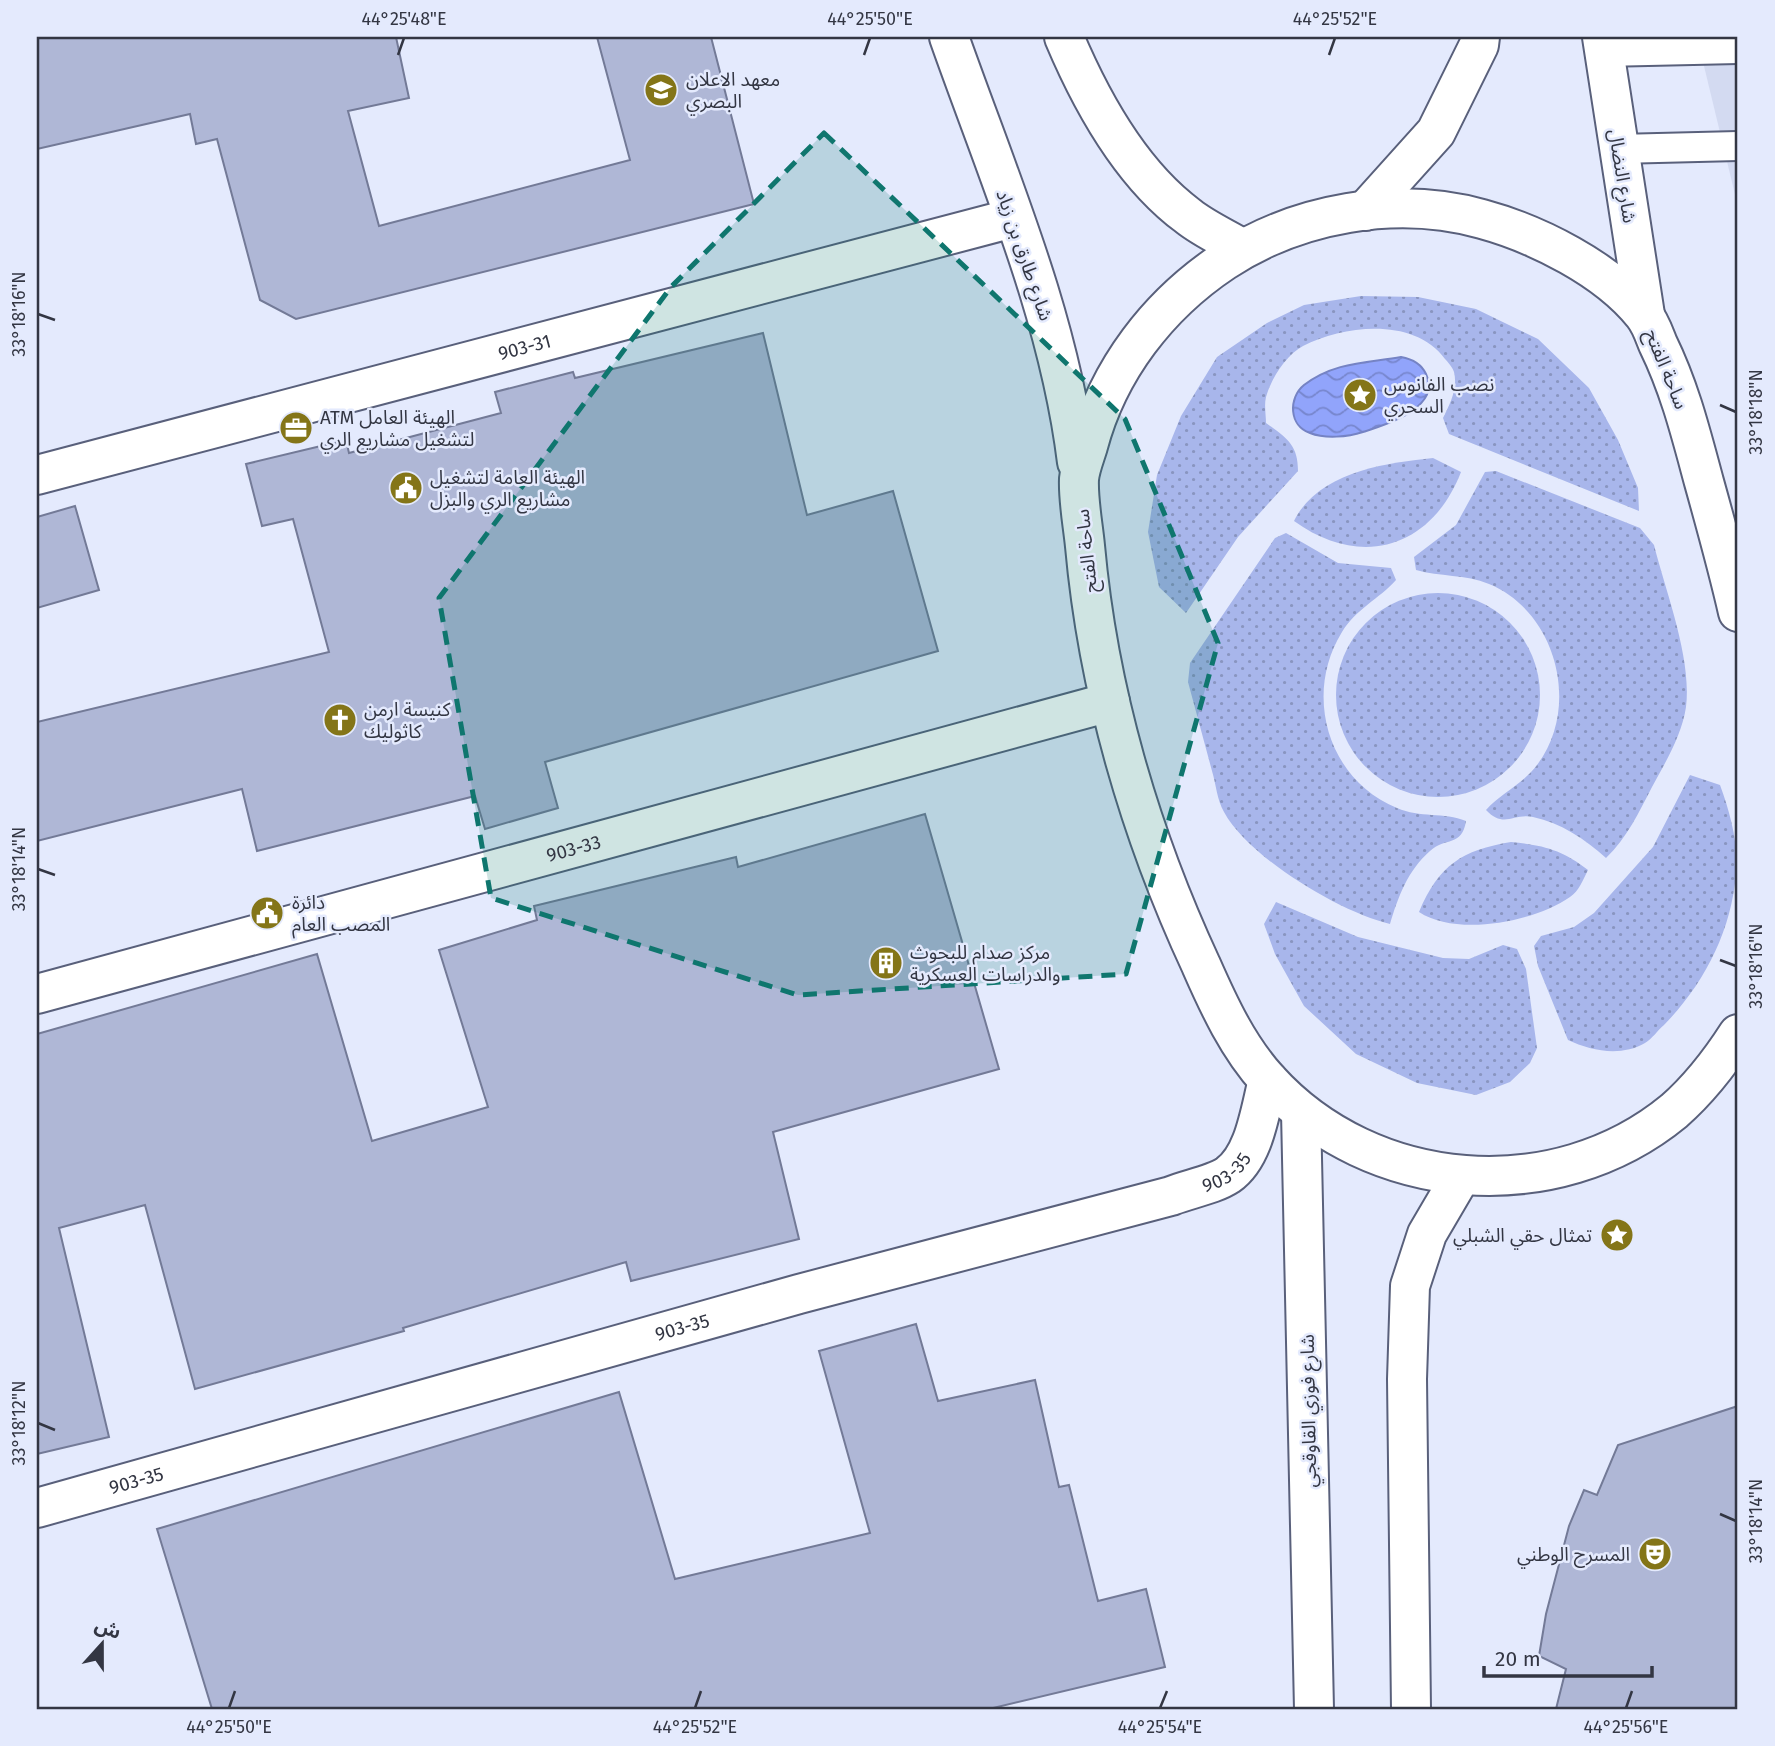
<svg xmlns="http://www.w3.org/2000/svg" width="1775" height="1746" viewBox="0 0 1775 1746" font-family="'Fira Sans','Noto Sans Arabic',sans-serif">
<style>
.built{fill:#d3daf1}
.grass{fill:url(#grass-dots)}
.water{fill:url(#water-waves);stroke:#7583c4;stroke-width:2}
.building{fill:#afb7d6;stroke:#737a97;stroke-width:2}
.lines{fill:none;stroke-linecap:round;stroke-linejoin:round}
.lane-casing{stroke:#59607b;stroke-width:32}
.street-casing{stroke:#59607b;stroke-width:42}
.secondary-casing{stroke:#59607b;stroke-width:42}
.primary-casing{stroke:#59607b;stroke-width:42}
.lane{stroke:#fff;stroke-width:28}
.street{stroke:#fff;stroke-width:38}
.secondary{stroke:#fff;stroke-width:38}
.primary{stroke:#fff;stroke-width:38}
.marked{fill:#0f766e;fill-opacity:0.2;stroke:#0f766e;stroke-width:5;stroke-dasharray:14 9;stroke-linejoin:round}
.ticks{fill:none;stroke:#333643;stroke-width:2.5}
.labels{text-anchor:middle;stroke-width:5;stroke-linejoin:round;paint-order:stroke}
.poi-label{font-size:19px;fill:#333643;stroke:#e4eafd;text-anchor:start}
.street-label{font-size:19px;fill:#333643;stroke:#e4eafd}
.neatline{fill:none;stroke:#333643;stroke-width:2.5}
.ticks-label{font-size:18px;text-anchor:middle;fill:#333643}
</style>
<defs>
<pattern id="grass-dots" width="8" height="8" patternUnits="userSpaceOnUse" patternTransform="scale(1.75)"><rect width="8" height="8" fill="#a8b6eb"/><path d="M2 2h.1M6 6h.1" fill="none" stroke="#8995c0" stroke-width="1.8" stroke-linecap="round"/></pattern>
<pattern id="water-waves" width="16" height="10" patternUnits="userSpaceOnUse" patternTransform="scale(1.75)"><rect width="16" height="10" fill="#91a4fb"/><path d="M0 5q4-4 8 0t8 0" fill="none" stroke="#7786cd"/></pattern>
</defs>
<rect width="100%" height="100%" fill="#e4eafd"/>
<path class="built" d="M 1697,37 L 1738,37 L 1738,207 Z"/>
<g class="grass">
<path d="M 1361,296 L 1418,297 L 1476,309 L 1538,339 L 1589,388 L 1618,440 L 1638,488 L 1639,511 L 1449,434 L 1443,418 C 1450,404 1458,388 1454,372 C 1453,368 1448,362 1445,359 C 1414,317 1345,325 1303,346 C 1286,355 1271,379 1266,397 C 1264,405 1266,415 1266,423 C 1287,438 1298,445 1298,471 L 1238,537 L 1186,613 L 1159,587 L 1148,532 L 1157,475 L 1181,416 L 1217,357 L 1267,323 L 1304,305 Z"/>
<path d="M 1433,458 L 1461,472 C 1431,549 1360,569 1294,521 C 1318,472 1385,463 1433,458 Z"/>
<path d="M 1496,471 L 1640,528 L 1654,545 C 1666,593 1692,658 1686,707 C 1682,735 1665,763 1652,787 C 1639,812 1627,838 1606,858 C 1585,839 1561,823 1533,817 C 1513,813 1504,829 1486,810 C 1501,793 1523,784 1537,765 C 1581,707 1557,612 1489,584 C 1465,574 1440,577 1416,570 L 1414,557 L 1456,525 L 1485,472 Z"/>
<path d="M 1286,533 L 1338,563 L 1391,568 L 1396,580 C 1379,599 1356,609 1342,632 C 1303,695 1328,780 1397,808 C 1420,818 1444,812 1466,821 C 1462,847 1445,837 1430,851 C 1408,870 1398,897 1390,924 C 1341,913 1248,857 1224,812 C 1217,800 1216,784 1212,771 C 1204,741 1196,712 1188,682 L 1190,663 L 1275,538 Z"/>
<circle cx="1438" cy="695" r="102"/>
<path d="M 1690,775 L 1720,785 C 1730,812 1739,845 1736,874 C 1731,932 1704,984 1664,1025 C 1658,1030 1652,1039 1645,1043 C 1621,1057 1591,1051 1568,1040 L 1538,966 L 1534,946 L 1541,936 L 1574,927 L 1594,913 L 1653,847 Z"/>
<path d="M 1511,842 C 1543,845 1563,850 1588,870 C 1583,880 1579,891 1570,897 C 1534,922 1457,937 1419,912 C 1439,865 1462,850 1511,842 Z"/>
<path d="M 1276,902 L 1358,937 L 1443,958 L 1469,959 L 1503,945 L 1517,949 L 1526,969 L 1537,1048 L 1530,1063 L 1510,1082 L 1476,1095 L 1417,1083 L 1356,1054 L 1304,1006 L 1275,954 L 1264,924 Z"/>
</g>
<path class="water" d="M 1401,357 C 1412,359 1421,363 1426,374 C 1442,408 1385,425 1363,432 C 1348,437 1325,439 1310,433 C 1289,426 1288,398 1304,385 C 1334,362 1366,363 1401,357 Z"/>
<g class="building">
<path d="M 37,37 L 396,37 L 409,98 L 348,111 L 379,226 L 630,160 L 597,37 L 711,37 L 754,204 L 296,319 L 260,300 L 217,139 L 196,144 L 190,114 L 37,149 Z"/>
<path d="M 763,333 L 807,515 L 893,491 L 938,651 L 545,762 L 558,808 L 485,829 L 475,796 L 257,851 L 242,789 L 37,841 L 37,722 L 329,652 L 293,519 L 262,526 L 246,464 L 346,440 L 349,453 L 501,413 L 495,392 L 573,372 L 575,378 Z"/>
<path d="M 75,506 L 99,590 L 37,608 L 37,517 Z"/>
<path d="M 925,814 L 999,1069 L 773,1132 L 799,1239 L 631,1281 L 626,1262 L 403,1328 L 404,1331 L 195,1389 L 145,1205 L 59,1228 L 109,1437 L 37,1454 L 37,1034 L 317,954 L 372,1141 L 488,1107 L 439,950 L 537,920 L 534,906 L 736,857 L 738,867 Z"/>
<path d="M 916,1324 L 938,1401 L 1035,1380 L 1059,1487 L 1069,1485 L 1098,1601 L 1146,1589 L 1165,1667 L 989,1709 L 212,1709 L 157,1529 L 619,1392 L 675,1579 L 870,1533 L 819,1351 Z"/>
<path d="M 1738,1406 L 1738,1709 L 1556,1709 L 1566,1669 L 1539,1656 L 1546,1614 L 1569,1526 L 1584,1490 L 1597,1495 L 1618,1445 Z"/>
</g>
<g class="lines">
<defs>
<g id="lane">
<path d="M 1603,52 L 1738,49"/>
<path d="M 1618,149 L 1738,146"/>
</g>
<g id="street">
<path id="s1" d="M 37,475 L 1013,218"/>
<path id="s2" d="M 37,994 L 1110,702"/>
<path id="s3" d="M 37,1508 L 799,1294 L 1171,1196 C 1188,1189 1213,1185 1228,1175 C 1255,1156 1260,1110 1268,1080"/>
</g>
<g id="secondary">
<path d="M 1602,37 L 1645,315"/>
<path d="M 1365,211 L 1436,132 L 1479,45 L 1480,37"/>
<path d="M 1301,1112 L 1314,1709"/>
<path d="M 1411,1709 L 1407,1379 L 1410,1286 L 1427,1234 L 1461,1176"/>
</g>
<g id="primary">
<path d="M 949,37 C 998,176 1059,315 1077,462"/>
<path d="M 1064,37 C 1091,101 1130,173 1188,216 C 1204,229 1225,238 1243,249"/>
<path d="M 1738,612 C 1728,568 1716,525 1704,482 C 1691,434 1680,389 1658,344 C 1654,334 1650,322 1643,314 C 1607,269 1537,234 1482,219 C 1396,195 1297,213 1224,261 C 1158,305 1108,370 1088,446 C 1085,456 1080,468 1079,479 C 1078,500 1083,525 1085,546 C 1098,690 1140,834 1201,965 C 1219,1006 1238,1047 1268,1080 C 1371,1194 1555,1209 1674,1111 C 1699,1089 1720,1062 1738,1034"/>
</g>
</defs>
<use href="#lane" class="lane-casing"/>
<use href="#street" class="street-casing"/>
<use href="#secondary" class="secondary-casing"/>
<use href="#primary" class="primary-casing"/>
<use href="#lane" class="lane"/>
<use href="#street" class="street"/>
<use href="#secondary" class="secondary"/>
<use href="#primary" class="primary"/>
</g>
<path class="marked" d="M 824,133 L 1125,419 L 1218,643 L 1126,974 L 798,995 L 491,898 L 439,598 L 671,287 Z"/>
<path class="ticks" d="M 398,55 L 404,38M 864,55 L 870,38M 1329,55 L 1335,38M 38,314 L 55,320M 1720,405 L 1736,412M 38,869 L 55,875M 1720,960 L 1736,966M 38,1423 L 55,1430M 1720,1514 L 1736,1521M 229,1708 L 235,1691M 695,1708 L 701,1691M 1160,1708 L 1167,1691M 1626,1708 L 1632,1691"/>
<defs>
<symbol id="school-disc" viewBox="-11 -11 22 22"><circle r="9.5" fill="#847518" stroke="#e4eafd"/><path d="M0-5L7-2L0 1L-7-2ZM-4 1L0 2.5L4 1V4Q0 6-4 4Z" fill="#fff"/></symbol>
<symbol id="sight-disc" viewBox="-11 -11 22 22"><circle r="9.5" fill="#847518" stroke="#e4eafd"/><path d="M0-6L1.8-2.2L6-1.7L2.9 1.2L3.7 5.4L0 3.3L-3.7 5.4L-2.9 1.2L-6-1.7L-1.8-2.2Z" fill="#fff"/></symbol>
<symbol id="office-disc" viewBox="-11 -11 22 22"><circle r="9.5" fill="#847518" stroke="#e4eafd"/><path d="M-6-3h4V-5.5h4V-3h4V5H-6ZM-1-4.5V-3h2v-1.5ZM-6 0V1H6V0Z" fill="#fff"/></symbol>
<symbol id="civic-disc" viewBox="-11 -11 22 22"><circle r="9.5" fill="#847518" stroke="#e4eafd"/><path d="M-.6-6.5H3V-4.5H.6V-3L4-1V1h2V6H-6V1h2V-1L-.6-3ZM-1.2 2.5V6h2.4V2.5Z" fill="#fff"/></symbol>
<symbol id="church-disc" viewBox="-11 -11 22 22"><circle r="9.5" fill="#847518" stroke="#e4eafd"/><path d="M-1.2-6h2.4v3.5h3.3v2.4h-3.3V6h-2.4V-.1h-3.3v-2.4h3.3Z" fill="#fff"/></symbol>
<symbol id="building-disc" viewBox="-11 -11 22 22"><circle r="9.5" fill="#847518" stroke="#e4eafd"/><path d="M-4-6H4V6H1V3H-1V6H-4ZM-2.5-4.3h1.7v1.8h-1.7ZM.8-4.3h1.7v1.8H.8ZM-2.5-1h1.7V.8h-1.7ZM.8-1h1.7V.8H.8Z" fill="#fff"/></symbol>
<symbol id="theatre-disc" viewBox="-11 -11 22 22"><circle r="9.5" fill="#847518" stroke="#e4eafd"/><path d="M-5-5.5Q0-4 5-5.5V0Q5 5 0 6Q-5 5-5 0ZM-3.3-2.5H-1v1.5H-3.3ZM1-2.5H3.3v1.5H1ZM-2.8 1Q0 5.5 2.8 1Z" fill="#fff"/></symbol>
</defs>
<g fill-rule="evenodd">
<use href="#school-disc" x="642" y="71" width="38" height="38"/>
<use href="#sight-disc" x="1341" y="376" width="38" height="38"/>
<use href="#office-disc" x="277" y="409" width="38" height="38"/>
<use href="#civic-disc" x="387" y="469" width="38" height="38"/>
<use href="#church-disc" x="321" y="701" width="38" height="38"/>
<use href="#civic-disc" x="248" y="894" width="38" height="38"/>
<use href="#building-disc" x="867" y="944" width="38" height="38"/>
<use href="#sight-disc" x="1598" y="1216" width="38" height="38"/>
<use href="#theatre-disc" x="1636" y="1535" width="38" height="38"/>
</g>
<g class="labels">
<g class="poi-label">
<text x="686" y="86">معهد الاعلان<tspan x="686" dy="22">البصري</tspan></text>
<text x="1384" y="391">نصب الفانوس<tspan x="1384" dy="22">السحري</tspan></text>
<text x="320" y="424">ATM الهيئة العامل<tspan x="320" dy="22">لتشغيل مشاريع الري</tspan></text>
<text x="430" y="484">الهيئة العامة لتشغيل<tspan x="430" dy="22">مشاريع الري والبزل</tspan></text>
<text x="364" y="716">كنيسة ارمن<tspan x="364" dy="22">كاثوليك</tspan></text>
<text x="292" y="909">دائرة<tspan x="292" dy="22">المصب العام</tspan></text>
<text x="910" y="959">مركز صدام للبحوث<tspan x="910" dy="22">والدراسات العسكرية</tspan></text>
<text x="1592" y="1242" text-anchor="end">تمثال حقي الشبلي</text>
<text x="1630" y="1561" text-anchor="end">المسرح الوطني</text>
</g>
<g class="street-label">
<text transform="translate(1623 176) rotate(81)" y="7">شارع النضال</text>
<text transform="translate(1025 255) rotate(71)" y="7">شارع طارق بن زياد</text>
<text dy="7" stroke="none"><textPath href="#s1" startOffset="504">903-31</textPath></text>
<text transform="translate(1667 369) rotate(68)" y="7">ساحة الفتح</text>
<text transform="translate(1086 551) rotate(-96)" y="7">ساحة الفتح</text>
<text dy="7" stroke="none"><textPath href="#s2" startOffset="556">903-33</textPath></text>
<text dy="7" stroke="none"><textPath href="#s3" startOffset="1237">903-35</textPath></text>
<text dy="7" stroke="none"><textPath href="#s3" startOffset="670">903-35</textPath></text>
<text transform="translate(1308 1411) rotate(-91)" y="7">شارع فوزي القاوقجي</text>
<text dy="7" stroke="none"><textPath href="#s3" startOffset="103">903-35</textPath></text>
</g>
</g>
<rect width="1775" height="1746" fill="none" stroke="#e4eafd" stroke-width="77"/>
<g transform="translate(102 1644) rotate(21)" stroke="#e4eafd" stroke-width="5" paint-order="stroke">
<path d="M0-5L12 26L0 18L-12 26Z" fill="#333643"/>
<text y="-10" font-size="19" font-weight="bold" text-anchor="middle" fill="#333643">ش</text>
</g>
<path d="M1484 1666v10h168v-10" fill="none" stroke="#333643" stroke-width="3.5"/>
<text x="1495" y="1666" font-size="21" fill="#333643" stroke="#e4eafd" stroke-width="5" paint-order="stroke">20 m</text>
<rect x="38" y="38" width="1698" height="1670" class="neatline"/>
<g class="ticks-label">
<text x="404" y="25">44°25'48"E</text>
<text x="870" y="25">44°25'50"E</text>
<text x="1335" y="25">44°25'52"E</text>
<text transform="translate(19 314) rotate(-90)" y="6">33°18'16"N</text>
<text transform="translate(1756 412) rotate(-90)" y="6">33°18'18"N</text>
<text transform="translate(19 869) rotate(-90)" y="6">33°18'14"N</text>
<text transform="translate(1756 966) rotate(-90)" y="6">33°18'16"N</text>
<text transform="translate(19 1423) rotate(-90)" y="6">33°18'12"N</text>
<text transform="translate(1756 1521) rotate(-90)" y="6">33°18'14"N</text>
<text x="229" y="1733">44°25'50"E</text>
<text x="695" y="1733">44°25'52"E</text>
<text x="1160" y="1733">44°25'54"E</text>
<text x="1626" y="1733">44°25'56"E</text>
</g>
</svg>
